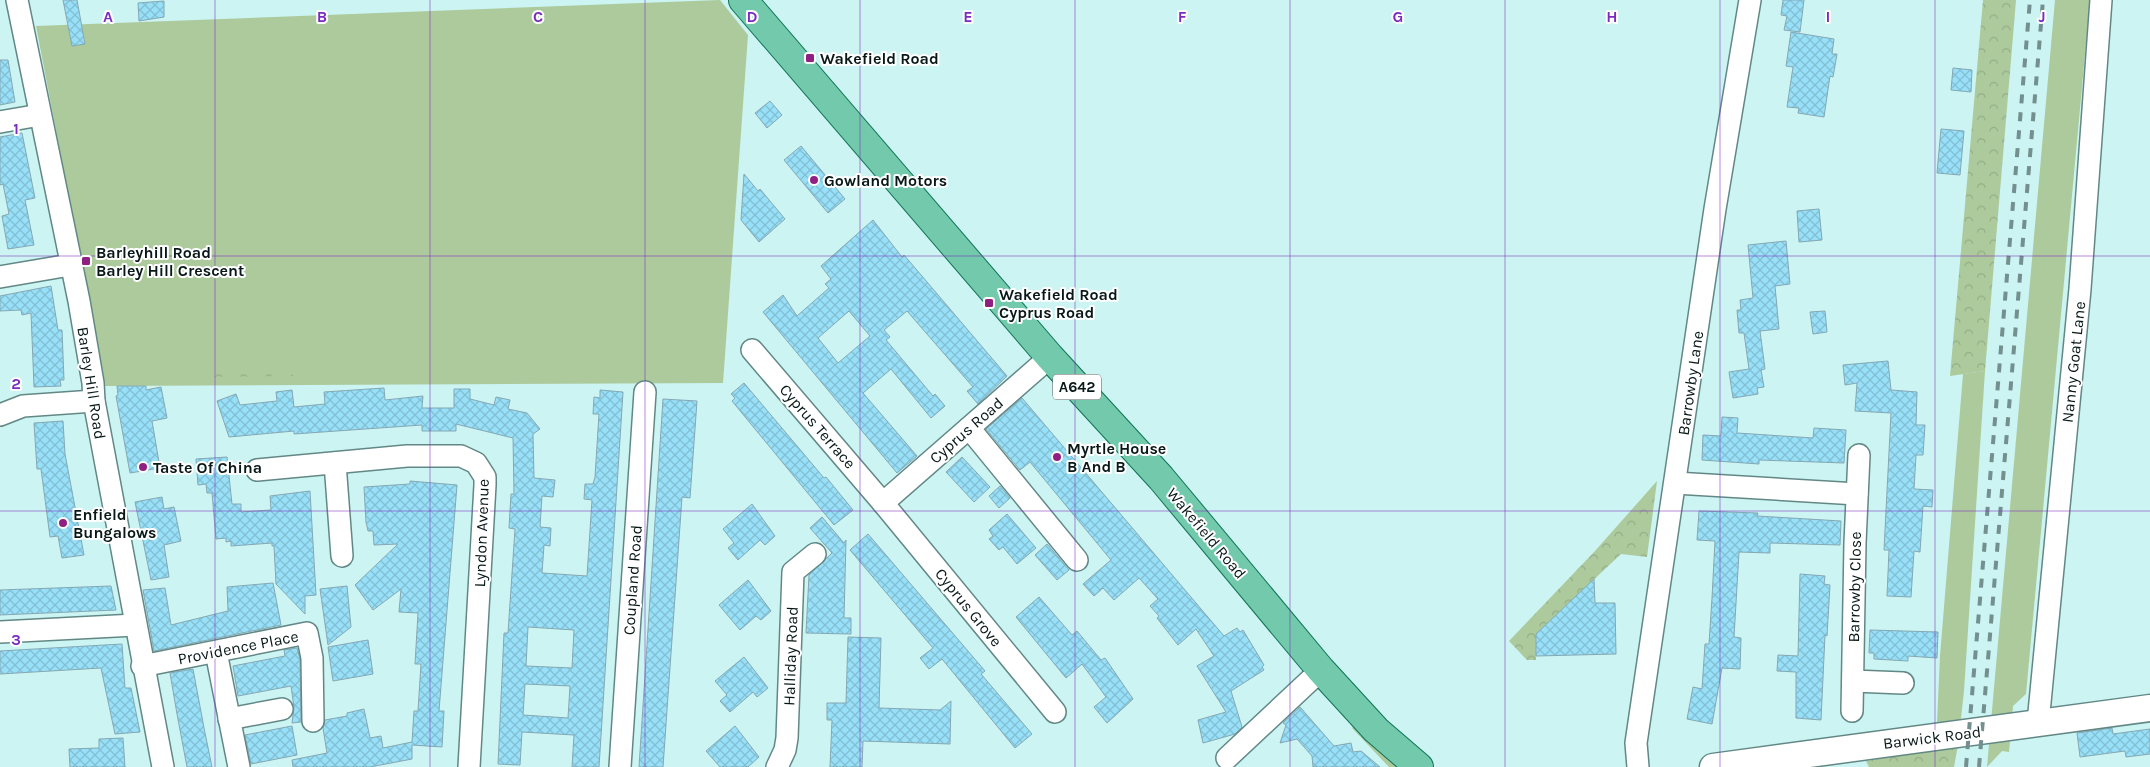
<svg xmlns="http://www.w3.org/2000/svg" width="2150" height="767" viewBox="0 0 2150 767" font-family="Karla,sans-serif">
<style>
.green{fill:#adca9d}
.forest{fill:url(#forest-crowns)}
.building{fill:url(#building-cross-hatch);stroke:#84a8b4;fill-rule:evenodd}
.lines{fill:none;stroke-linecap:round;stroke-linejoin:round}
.minor-casing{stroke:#628886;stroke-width:24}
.tertiary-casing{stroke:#628886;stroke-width:29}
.primary-casing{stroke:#107353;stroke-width:30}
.minor{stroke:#fff;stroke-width:21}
.tertiary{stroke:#fff;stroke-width:26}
.primary{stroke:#72c9ac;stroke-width:28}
.rail{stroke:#73908f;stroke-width:4;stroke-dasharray:9 9;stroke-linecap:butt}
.grid{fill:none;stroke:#7b2cbf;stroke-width:1;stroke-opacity:0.55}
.poi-dot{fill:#8f1f80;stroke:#fff;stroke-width:2}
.labels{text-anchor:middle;stroke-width:4;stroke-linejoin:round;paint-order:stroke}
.shield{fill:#fff;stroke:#525d5d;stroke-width:1}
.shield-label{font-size:15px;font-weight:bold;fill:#081717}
.poi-label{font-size:16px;font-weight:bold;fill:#081717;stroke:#fff;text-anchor:start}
.street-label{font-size:16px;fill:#081717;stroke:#fff}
.grid-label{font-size:16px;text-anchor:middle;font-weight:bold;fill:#7b2cbf;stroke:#fff;stroke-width:4;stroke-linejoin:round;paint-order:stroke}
</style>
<defs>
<pattern id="forest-crowns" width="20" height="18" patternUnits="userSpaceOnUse" patternTransform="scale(1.25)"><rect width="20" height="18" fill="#adca9d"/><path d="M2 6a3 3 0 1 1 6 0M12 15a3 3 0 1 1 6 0" fill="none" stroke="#93ad86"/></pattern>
<pattern id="building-cross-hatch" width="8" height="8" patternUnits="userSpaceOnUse" patternTransform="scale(1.25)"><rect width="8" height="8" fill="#98e0f8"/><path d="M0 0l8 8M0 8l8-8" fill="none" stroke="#82bfd4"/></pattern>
</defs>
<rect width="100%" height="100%" fill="#cbf4f2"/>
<g class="green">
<path d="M 720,0 L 748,35 L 723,383 L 105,386 L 36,26 Z"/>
<path d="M 2055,0 L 2090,0 L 2026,694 L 2013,706 L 2009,752 L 2002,751 L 1987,767 Z"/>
<path d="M 1985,371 L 1964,691 L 1960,727 L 1937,723 L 1940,656 L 1963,374 Z"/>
<path d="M 1356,724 L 1402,767 L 1389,767 L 1352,728 Z"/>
</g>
<g class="forest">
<path d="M 1983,0 L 2016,0 L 1985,371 L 1950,376 Z"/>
<path d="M 292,369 L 293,376 L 201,377 L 200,370 Z"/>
<path d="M 1657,481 L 1647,557 L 1621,554 L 1536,634 L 1536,660 L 1527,660 L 1509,641 L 1595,551 Z"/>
<path d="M 1958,745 L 1954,767 L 1869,767 L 1866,761 Z"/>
</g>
<g class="building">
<path d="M 63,0 L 77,0 L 85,44 L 72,46 Z"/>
<path d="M 1783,0 L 1804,0 L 1800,32 L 1784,30 L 1787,16 L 1781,15 Z"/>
<path d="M 164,1 L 164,17 L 139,21 L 138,3 Z"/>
<path d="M 1791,32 L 1834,39 L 1832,54 L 1837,54 L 1833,77 L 1830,76 L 1824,117 L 1798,113 L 1799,108 L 1787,107 L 1793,67 L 1786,66 Z"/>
<path d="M 0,60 L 8,60 L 15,102 L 0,105 Z"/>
<path d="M 1953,68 L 1972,70 L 1971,92 L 1951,90 Z"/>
<path d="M 770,101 L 782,115 L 767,128 L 755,113 Z"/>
<path d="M 1941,129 L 1964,131 L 1960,175 L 1937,173 Z"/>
<path d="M 22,133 L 35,198 L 25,200 L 34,245 L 8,249 L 2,216 L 9,214 L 3,184 L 0,185 L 0,137 Z"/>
<path d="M 801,146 L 845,199 L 828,213 L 784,160 Z"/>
<path d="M 744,174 L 758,191 L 760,189 L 785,219 L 759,242 L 741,220 Z"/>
<path d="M 1819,209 L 1822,240 L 1799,242 L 1797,211 Z"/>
<path d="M 873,220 L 902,257 L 904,255 L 1007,376 L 978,404 L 967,391 L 973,387 L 907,311 L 884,330 L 890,337 L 886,340 L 933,396 L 935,394 L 945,406 L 931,418 L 891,369 L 863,393 L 917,456 L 897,473 L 763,312 L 783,295 L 797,316 L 829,288 L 825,284 L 831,279 L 821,266 ZM 849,311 L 870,336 L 838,363 L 818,338 Z"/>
<path d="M 1786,241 L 1790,284 L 1775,286 L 1779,329 L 1760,331 L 1765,369 L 1761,370 L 1764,387 L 1757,388 L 1758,394 L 1733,398 L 1729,372 L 1749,369 L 1744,333 L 1739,333 L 1737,310 L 1741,310 L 1740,300 L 1753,298 L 1748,245 Z"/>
<path d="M 51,286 L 58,330 L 62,330 L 64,380 L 60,380 L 61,386 L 34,387 L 31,313 L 22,315 L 21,310 L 0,311 L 0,296 Z"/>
<path d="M 1825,311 L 1827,332 L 1813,334 L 1810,312 Z"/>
<path d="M 1888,361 L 1891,390 L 1917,392 L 1916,425 L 1925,425 L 1923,455 L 1916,455 L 1914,489 L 1933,490 L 1932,507 L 1923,506 L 1920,552 L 1914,551 L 1911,597 L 1887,596 L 1889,550 L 1884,550 L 1891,413 L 1855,411 L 1857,383 L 1845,385 L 1843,365 Z"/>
<path d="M 744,383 L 824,478 L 826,477 L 853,510 L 834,525 L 732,401 L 735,398 L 731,394 Z"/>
<path d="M 117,386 L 146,386 L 146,390 L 161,387 L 167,418 L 152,421 L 160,468 L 130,473 L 116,396 L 118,395 Z"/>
<path d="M 384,388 L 385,400 L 423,396 L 422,408 L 454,408 L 454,389 L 470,389 L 470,399 L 494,405 L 496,397 L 510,400 L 508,409 L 527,413 L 540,429 L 533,434 L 534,478 L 555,480 L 553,497 L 542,496 L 540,527 L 551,528 L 550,546 L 544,545 L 542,573 L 587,576 L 592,500 L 584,499 L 585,484 L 593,484 L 595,477 L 599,414 L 593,414 L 594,397 L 600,398 L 600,390 L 623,392 L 599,767 L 572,767 L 574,735 L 522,732 L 520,765 L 498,764 L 504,633 L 508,633 L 515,529 L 509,528 L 511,494 L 514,494 L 513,438 L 456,424 L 456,431 L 422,431 L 422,425 L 294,434 L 294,431 L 229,437 L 217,401 L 236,394 L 240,405 L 277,401 L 276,392 L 292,390 L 294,407 L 325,404 L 324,392 ZM 528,627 L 574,630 L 572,668 L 526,666 ZM 525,684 L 570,686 L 568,718 L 523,715 Z"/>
<path d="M 1022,398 L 1224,636 L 1237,628 L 1240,632 L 1243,630 L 1264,665 L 1262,667 L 1264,670 L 1231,691 L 1242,727 L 1235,734 L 1203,743 L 1198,720 L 1226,712 L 1197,666 L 1214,656 L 1196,629 L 1178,645 L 1157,618 L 1159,616 L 1150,606 L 1158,599 L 1139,578 L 1114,600 L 1103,588 L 1094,596 L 1083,584 L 1111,560 L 1030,462 L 1020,470 L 986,429 Z"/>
<path d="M 663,399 L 697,401 L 690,498 L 682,497 L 663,767 L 639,767 Z"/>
<path d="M 1722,417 L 1738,418 L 1737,433 L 1813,438 L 1814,428 L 1846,430 L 1844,463 L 1759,460 L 1759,464 L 1702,460 L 1703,435 L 1721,436 Z"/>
<path d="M 63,421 L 65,454 L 84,555 L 62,558 L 58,536 L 50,537 L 41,469 L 37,469 L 34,423 Z"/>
<path d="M 227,457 L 232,504 L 241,504 L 241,512 L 271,510 L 270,496 L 310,491 L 316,595 L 305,596 L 305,614 L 276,584 L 274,546 L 272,546 L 272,543 L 231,546 L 231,541 L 226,542 L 226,538 L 216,539 L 212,493 L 207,493 L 206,484 L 198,485 L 196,459 Z"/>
<path d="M 962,457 L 990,487 L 974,502 L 946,472 Z"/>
<path d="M 410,481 L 457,485 L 439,711 L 444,711 L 442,747 L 412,745 L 412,759 L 370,767 L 293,767 L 292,760 L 327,753 L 323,728 L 325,720 L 347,716 L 347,713 L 364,709 L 370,738 L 381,736 L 383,748 L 412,742 L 414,711 L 418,711 L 421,664 L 415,664 L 418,613 L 399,612 L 401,589 L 373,610 L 355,585 L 398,544 L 374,545 L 373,531 L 368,531 L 366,522 L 364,487 L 410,484 Z"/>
<path d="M 1000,486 L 1010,498 L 999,508 L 989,496 Z"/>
<path d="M 162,497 L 164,509 L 174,507 L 181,541 L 164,545 L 169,577 L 151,580 L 135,502 Z"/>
<path d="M 752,504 L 775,536 L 765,545 L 760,540 L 738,560 L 728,548 L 734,543 L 723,529 Z"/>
<path d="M 1699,511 L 1758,513 L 1757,516 L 1841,521 L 1840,545 L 1770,543 L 1770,553 L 1739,552 L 1734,637 L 1741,638 L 1740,669 L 1722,668 L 1712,724 L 1687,719 L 1693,687 L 1702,689 L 1705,644 L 1709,644 L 1712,598 L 1715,541 L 1697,540 Z"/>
<path d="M 1007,514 L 1036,548 L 1017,564 L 1003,547 L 999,550 L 989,539 L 993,536 L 989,530 Z"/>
<path d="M 822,517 L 844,543 L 846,540 L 844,618 L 851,618 L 851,634 L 806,633 L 809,575 L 832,553 L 810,528 Z"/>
<path d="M 868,534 L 985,671 L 981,674 L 1032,734 L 1015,748 L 942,659 L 929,669 L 920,658 L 933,648 L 850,550 Z"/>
<path d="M 1047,544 L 1069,570 L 1057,580 L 1035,555 Z"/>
<path d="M 1800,574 L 1825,576 L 1824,584 L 1830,585 L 1827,636 L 1825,635 L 1821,720 L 1796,718 L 1796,672 L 1777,671 L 1778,655 L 1798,656 Z"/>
<path d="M 1594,579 L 1595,603 L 1615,603 L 1616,654 L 1536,656 L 1536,634 Z"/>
<path d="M 748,580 L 771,611 L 761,620 L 756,616 L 740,630 L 719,605 Z"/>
<path d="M 273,583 L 281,625 L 154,651 L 143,590 L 165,588 L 171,625 L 228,611 L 227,587 Z"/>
<path d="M 111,586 L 116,610 L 0,615 L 0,590 Z"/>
<path d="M 347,586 L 351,627 L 328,645 L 320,589 Z"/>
<path d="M 1039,597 L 1072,635 L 1077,631 L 1101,660 L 1105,658 L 1133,699 L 1107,723 L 1094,707 L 1106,697 L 1082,664 L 1066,678 L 1016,617 Z"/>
<path d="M 1870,630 L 1938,632 L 1937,658 L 1908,656 L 1908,661 L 1874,659 L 1874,653 L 1869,653 Z"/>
<path d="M 848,637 L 881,638 L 879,708 L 940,710 L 951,701 L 950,744 L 863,741 L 862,767 L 830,767 L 832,720 L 827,720 L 827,703 L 846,703 Z"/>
<path d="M 368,640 L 373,674 L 333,681 L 328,647 Z"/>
<path d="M 122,644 L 125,688 L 131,688 L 140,732 L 115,734 L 101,668 L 0,674 L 0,651 Z"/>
<path d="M 297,648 L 300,659 L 301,722 L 292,723 L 294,707 L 291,686 L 238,696 L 233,666 L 285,656 L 284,650 Z"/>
<path d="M 744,657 L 768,688 L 757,697 L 753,692 L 730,712 L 720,701 L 727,695 L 715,681 Z"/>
<path d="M 193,669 L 204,728 L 212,767 L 187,767 L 177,714 L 170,673 Z"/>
<path d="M 1300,707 L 1334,746 L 1351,743 L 1353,752 L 1361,751 L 1380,767 L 1313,767 L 1312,756 L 1297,739 L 1280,743 L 1286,725 L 1283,723 Z"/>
<path d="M 292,726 L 297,755 L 251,764 L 245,735 Z"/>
<path d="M 735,726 L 759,757 L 748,767 L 720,767 L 706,751 Z"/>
<path d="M 2112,728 L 2113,734 L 2150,729 L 2150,754 L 2126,757 L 2125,751 L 2080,757 L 2077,733 Z"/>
<path d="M 123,738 L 125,767 L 70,767 L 69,749 L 99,748 L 99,739 Z"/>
</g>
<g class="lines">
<defs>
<g id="minor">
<path d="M 17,0 L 79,301 L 93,383 L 94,401 L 163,767"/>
<path d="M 0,122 L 40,115"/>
<path d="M 0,277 L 70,265"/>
<path d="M 752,350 L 883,503 L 1055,712"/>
<path d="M 0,415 L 23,406 L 94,401"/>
<path d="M 969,428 L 1077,560"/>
<path d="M 335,463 L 342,556"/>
<path d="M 257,470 L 407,456 L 461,456 L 476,463 L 485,477 L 485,485 L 469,767"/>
<path d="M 1675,483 L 1857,494"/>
<path d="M 883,503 L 1050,357"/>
<path d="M 0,632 L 135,625"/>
<path d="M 216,652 L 239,767"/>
<path d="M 142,666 L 307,633 L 312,658 L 313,721"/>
<path d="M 1853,681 L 1903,683"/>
<path d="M 1852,711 L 1855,543 L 1859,455"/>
<path d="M 229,719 L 282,709"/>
<path d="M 2038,723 L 2080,289 L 2101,0"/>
<path d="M 1227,758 L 1321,670"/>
<path d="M 620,767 L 645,392"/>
<path d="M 777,767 L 785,750 L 787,738 L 793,572 L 815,554"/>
<path d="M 1638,767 L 1636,743 L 1715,209 L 1750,0"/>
</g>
<path id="tertiary" d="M 1713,767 L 2150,708"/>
<path id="primary" d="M 743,0 L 1050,357 L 1161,478 L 1321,670 L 1376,730 L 1419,767"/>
</defs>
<use href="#minor" class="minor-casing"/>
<use href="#tertiary" class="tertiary-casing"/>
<use href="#primary" class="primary-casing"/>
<use href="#minor" class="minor"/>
<use href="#tertiary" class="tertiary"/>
<use href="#primary" class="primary"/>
<g class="rail">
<path d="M 1966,767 L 2030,0"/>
<path d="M 1979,767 L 2043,0"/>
</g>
</g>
<path class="grid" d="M 215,0 L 215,767M 430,0 L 430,767M 645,0 L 645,767M 860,0 L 860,767M 1075,0 L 1075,767M 1290,0 L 1290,767M 1505,0 L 1505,767M 1720,0 L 1720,767M 1935,0 L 1935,767M 0,256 L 2150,256M 0,511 L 2150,511"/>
<g class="poi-dot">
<rect x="805" y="53" width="10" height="10" rx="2.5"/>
<circle cx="814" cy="180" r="5"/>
<rect x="81" y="256" width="10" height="10" rx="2.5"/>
<rect x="984" y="298" width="10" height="10" rx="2.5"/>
<circle cx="1057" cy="457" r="5"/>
<circle cx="143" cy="467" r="5"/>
<circle cx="63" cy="523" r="5"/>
</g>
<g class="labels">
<rect class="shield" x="1053" y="374.5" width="48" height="25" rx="4"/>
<g class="shield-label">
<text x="1077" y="392">A642</text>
</g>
<g class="poi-label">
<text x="820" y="64">Wakefield Road</text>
<text x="824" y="186">Gowland Motors</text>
<text x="96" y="258">Barleyhill Road<tspan x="96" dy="18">Barley Hill Crescent</tspan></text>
<text x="999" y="300">Wakefield Road<tspan x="999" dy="18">Cyprus Road</tspan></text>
<text x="1067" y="454">Myrtle House<tspan x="1067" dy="18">B And B</tspan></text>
<text x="153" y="473">Taste Of China</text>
<text x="73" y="520">Enfield<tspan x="73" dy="18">Bungalows</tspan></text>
</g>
<g class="street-label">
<text transform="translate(2073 362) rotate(-84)" y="6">Nanny Goat Lane</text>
<text transform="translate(92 383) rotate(81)" y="6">Barley Hill Road</text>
<text transform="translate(1690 383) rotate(-82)" y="6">Barrowby Lane</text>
<text transform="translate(818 426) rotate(49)" y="6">Cyprus Terrace</text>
<text transform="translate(966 430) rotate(-41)" y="6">Cyprus Road</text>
<text transform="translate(481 533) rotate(-88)" y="6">Lyndon Avenue</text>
<text transform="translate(1207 533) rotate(50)" y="6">Wakefield Road</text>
<text transform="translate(632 580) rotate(-86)" y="6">Coupland Road</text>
<text transform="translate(1854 587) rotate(-89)" y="6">Barrowby Close</text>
<text transform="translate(969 607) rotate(51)" y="6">Cyprus Grove</text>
<text transform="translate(238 647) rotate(-11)" y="6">Providence Place</text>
<text transform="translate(790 656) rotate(-88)" y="6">Halliday Road</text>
<text transform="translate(1932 737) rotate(-7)" y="6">Barwick Road</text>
</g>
</g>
<g class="grid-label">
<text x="108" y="22">A</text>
<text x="322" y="22">B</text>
<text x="538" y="22">C</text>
<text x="752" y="22">D</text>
<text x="968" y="22">E</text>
<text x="1182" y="22">F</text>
<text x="1398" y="22">G</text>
<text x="1612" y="22">H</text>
<text x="1828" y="22">I</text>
<text x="2042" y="22">J</text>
<text x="16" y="134">1</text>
<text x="16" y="389">2</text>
<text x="16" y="645">3</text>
</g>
</svg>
